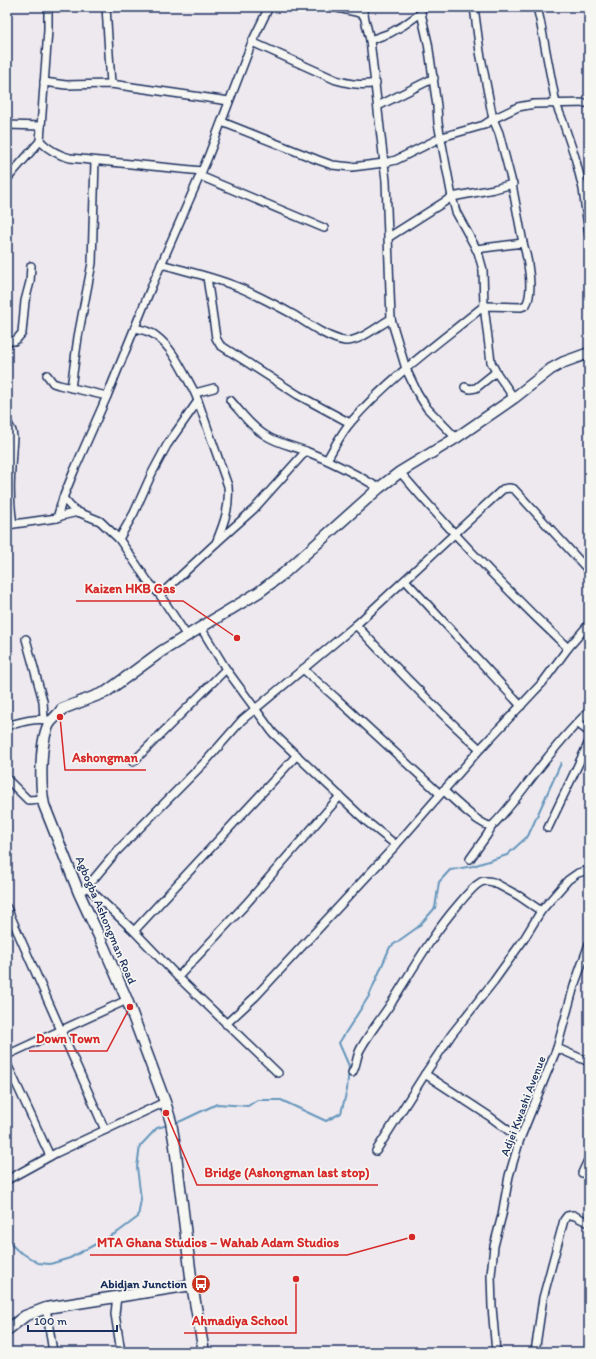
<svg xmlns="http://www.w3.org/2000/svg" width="596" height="1359" viewBox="0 0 596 1359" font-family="Itim,sans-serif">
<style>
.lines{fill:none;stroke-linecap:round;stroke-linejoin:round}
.stream{stroke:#6596bb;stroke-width:2}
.street-casing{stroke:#1b2f5e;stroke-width:10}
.secondary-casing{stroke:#1b2f5e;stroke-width:13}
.street{stroke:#f6f6f2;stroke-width:7}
.secondary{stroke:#f6f6f2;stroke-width:10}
.labels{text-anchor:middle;stroke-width:3.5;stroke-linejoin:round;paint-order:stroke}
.street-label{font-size:12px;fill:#1b2f5e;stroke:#f6f6f2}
.poi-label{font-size:12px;font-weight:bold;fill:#1b2f5e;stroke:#f6f6f2;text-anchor:end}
.leader{fill:none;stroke:#d62828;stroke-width:1.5}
.callout-dot{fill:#d62828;stroke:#f6f6f2;stroke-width:1.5}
.callout-label{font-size:13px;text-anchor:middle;font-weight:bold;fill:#d62828;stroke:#f6f6f2;stroke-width:3.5;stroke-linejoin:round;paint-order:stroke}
</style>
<rect width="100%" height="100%" fill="#eee9ef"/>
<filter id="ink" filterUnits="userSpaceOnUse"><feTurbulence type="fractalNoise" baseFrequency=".025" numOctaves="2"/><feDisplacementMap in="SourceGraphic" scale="8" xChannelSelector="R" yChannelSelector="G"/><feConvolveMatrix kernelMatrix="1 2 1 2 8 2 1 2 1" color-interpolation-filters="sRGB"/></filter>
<g filter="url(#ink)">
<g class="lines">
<g class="stream">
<path d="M 174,1123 L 181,1121 L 217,1104 L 248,1106 L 257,1100 L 281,1100 L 326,1121 L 341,1113 L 347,1090 L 349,1066 L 339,1043 L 369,996 L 390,947 L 418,927 L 435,908 L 439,882 L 450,870 L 473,866 L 507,855 L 528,836 L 561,763"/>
<path d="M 7,1240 L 17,1250 L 38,1263 L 50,1264 L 70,1258 L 118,1232 L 138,1217 L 141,1199 L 137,1167 L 140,1146 L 157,1128 L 168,1125"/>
</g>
<defs>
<g id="street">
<path d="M 106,7 L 111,84"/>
<path d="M 333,7 L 356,12 L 364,15"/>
<path d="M 362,7 L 370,40 L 386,181 L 391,319 L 406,369 L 417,392 L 427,408 L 456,438"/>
<path d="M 474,7 L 480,52 L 493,119 L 499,133 L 511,179 L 523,243"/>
<path d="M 537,7 L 540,20 L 556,104 L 562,119 L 575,157 L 583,189 L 589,235"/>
<path d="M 421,13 L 428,43 L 437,106 L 438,123 L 452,197 L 456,212 L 478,252 L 483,270 L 484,306 L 491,362 L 496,372 L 514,398"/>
<path d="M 370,40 L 390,33 L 404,25 L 421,13 L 421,7"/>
<path d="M 252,42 L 336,80 C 350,84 361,86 376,83"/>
<path d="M 44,82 L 66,85 L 111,84 L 229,101"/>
<path d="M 378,106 L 434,78"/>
<path d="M 222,122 L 318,160 L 332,165 L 352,167 L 384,163 L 396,160 L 442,137 L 484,125 L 493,119 L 518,107 L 534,104 L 589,103"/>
<path d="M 7,125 L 41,126"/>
<path d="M 40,141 C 49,150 58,155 70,158 L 202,171"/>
<path d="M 200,176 L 324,228"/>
<path d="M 7,179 L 40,141 L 48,30 L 48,7"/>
<path d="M 389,237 L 452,197 L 494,189 L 513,184"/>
<path d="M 161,264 C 189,272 219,278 245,290 C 262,298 278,306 294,315 C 308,324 329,339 345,341 C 360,342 379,325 391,319"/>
<path d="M 207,277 L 216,338 L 220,345 L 298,395 L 350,423"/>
<path d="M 135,328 C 142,330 150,331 156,336 C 174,349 184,374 195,393 L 198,401 L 228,486 C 230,508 224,523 216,543"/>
<path d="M 7,341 L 14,341 L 17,339 L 22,333 L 25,301 L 30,282 L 31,266"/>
<path d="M 47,375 L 53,383 L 59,385 L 107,396"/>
<path d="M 465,387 L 470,389 L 476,388 L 496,372"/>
<path d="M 71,388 L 78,337 L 92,263 L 95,161"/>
<path d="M 195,393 L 214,388"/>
<path d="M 230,400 C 241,412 251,427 265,435 C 278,444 294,446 308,452 C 333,462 356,474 379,488"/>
<path d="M 7,422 L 12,431 L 13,437 C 11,467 8,495 13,524"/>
<path d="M 327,460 C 334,447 341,434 350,423 C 389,378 438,343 484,306 L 521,307 L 526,305 C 534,292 528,258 523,243 L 476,249"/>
<path d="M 400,472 C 453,534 509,593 568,648"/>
<path d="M 63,498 L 71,507 L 78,512 L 100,521 L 119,539 L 147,580 L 160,595 L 187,636"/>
<path d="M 57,518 L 61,516 L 78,512"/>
<path d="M 7,525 L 57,518 L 63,498 L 74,471 L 107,396 L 153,283 L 208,157 L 252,42 L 269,7"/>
<path d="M 119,539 L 134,513 L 152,473 L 167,445 L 198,401"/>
<path d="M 405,580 L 521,706"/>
<path d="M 160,595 L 216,543 L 254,509 L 306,451"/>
<path d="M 356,625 C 396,668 436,710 480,749"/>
<path d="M 201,628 L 226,669 L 273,733 L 366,821 L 396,845"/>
<path d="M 26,639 L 43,701 L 44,719"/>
<path d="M 303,669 L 336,698 L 440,794"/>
<path d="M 577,723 L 589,732"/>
<path d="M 7,726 C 21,722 33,718 48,720"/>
<path d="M 133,762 L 226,669"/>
<path d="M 7,779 L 28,800 L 43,799"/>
<path d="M 443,790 C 452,798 481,827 492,826 C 513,805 529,780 548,757 C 561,740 575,725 589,711"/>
<path d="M 548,828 L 589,742"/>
<path d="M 470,859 L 487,835 L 492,826"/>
<path d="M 87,887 L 134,931 L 178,977 L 278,1073"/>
<path d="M 79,893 L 87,887 L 117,851 L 207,760 L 242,720 L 356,625 L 503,489 L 509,488 L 514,489 L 589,571"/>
<path d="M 7,908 L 105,1130"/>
<path d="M 134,931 L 297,755"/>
<path d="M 178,977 L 246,904 L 340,796"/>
<path d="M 226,1024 L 255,997 L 396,845 L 480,749 L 543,682 L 568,648 L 589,624"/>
<path d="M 557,1048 L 589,1062"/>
<path d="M 7,1055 L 127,1000"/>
<path d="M 7,1064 L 50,1156"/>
<path d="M 352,1073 C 357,1066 356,1056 361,1048 C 370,1032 382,1017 392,1002 C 413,969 432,935 457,906 C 464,898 472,887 481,882 C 485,880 489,881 493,882 L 519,896 L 541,911"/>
<path d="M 425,1074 L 489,1116 L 520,1139"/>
<path d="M 376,1151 L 425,1074 L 452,1034 L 494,981 L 524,939 L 541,911 L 568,880 L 578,873 L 589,870"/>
<path d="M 582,1173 L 589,1158"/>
<path d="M 7,1180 L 56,1153 L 165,1102"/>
<path d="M 117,1296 L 115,1314 L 121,1352"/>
<path d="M 46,1308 L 53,1352"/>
<path d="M 496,1352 L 492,1307 L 491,1275 L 494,1246 L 502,1215 L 509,1176 L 520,1139 L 557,1048 L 574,986 L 589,944"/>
<path d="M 535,1352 L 543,1298 L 564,1220 L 567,1216 L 573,1215 L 589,1223"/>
</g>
<g id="secondary">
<path d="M 7,1330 L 25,1316 L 46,1308 L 192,1285"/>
<path d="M 204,1352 L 192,1285 L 175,1146 L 171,1122 L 165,1102 L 127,1000 L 104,947 L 79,893 L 44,805 C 40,786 40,744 48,726 C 51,719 58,716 62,709 L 106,692 L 162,651 L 259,592 L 283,574 L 379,488 L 400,472 L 456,438 L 514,398 L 551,369 L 564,362 L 589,353"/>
</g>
</defs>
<use href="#street" class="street-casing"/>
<use href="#secondary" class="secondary-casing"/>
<use href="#street" class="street"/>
<use href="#secondary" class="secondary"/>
</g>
</g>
<defs>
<symbol id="bus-disc" viewBox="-11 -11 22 22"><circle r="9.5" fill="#c8321e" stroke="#f6f6f2"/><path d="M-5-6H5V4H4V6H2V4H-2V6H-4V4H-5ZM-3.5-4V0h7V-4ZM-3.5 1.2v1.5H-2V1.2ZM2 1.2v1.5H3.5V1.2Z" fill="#fff"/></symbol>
</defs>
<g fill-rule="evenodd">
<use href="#bus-disc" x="190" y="1273" width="22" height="22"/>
</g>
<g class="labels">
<g class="street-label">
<text transform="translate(106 920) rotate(67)" y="4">Agbogba Ashongman Road</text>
<text transform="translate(523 1106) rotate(-69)" y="4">Adjei Kwashi Avenue</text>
</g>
<g class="poi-label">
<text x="187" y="1288">Abidjan Junction</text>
</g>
</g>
<path class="leader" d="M237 638L183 601H76M60 717L65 770H146M130 1007L107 1051H29M166 1113L197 1185H378M412 1237L347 1255H90M296 1279L296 1333H184"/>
<g class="callout-dot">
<circle cx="237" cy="638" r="4"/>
<circle cx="60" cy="717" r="4"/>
<circle cx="130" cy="1007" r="4"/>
<circle cx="166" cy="1113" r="4"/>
<circle cx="412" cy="1237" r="4"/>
<circle cx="296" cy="1279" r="4"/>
</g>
<g class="callout-label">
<text x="130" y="593">Kaizen HKB Gas</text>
<text x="105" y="762">Ashongman</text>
<text x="68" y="1043">Down Town</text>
<text x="287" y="1177">Bridge (Ashongman last stop)</text>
<text x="218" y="1247">MTA Ghana Studios – Wahab Adam Studios</text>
<text x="240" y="1325">Ahmadiya School</text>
</g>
<rect width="596" height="1359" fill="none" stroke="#f6f6f2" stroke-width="24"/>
<rect x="12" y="12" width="572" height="1335" fill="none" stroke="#1b2f5e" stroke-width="1.5" filter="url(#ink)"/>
<path d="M28 1325v6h89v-6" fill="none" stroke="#1b2f5e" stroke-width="2"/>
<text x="34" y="1325" font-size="12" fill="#1b2f5e" stroke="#f6f6f2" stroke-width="3" paint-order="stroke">100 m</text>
</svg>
